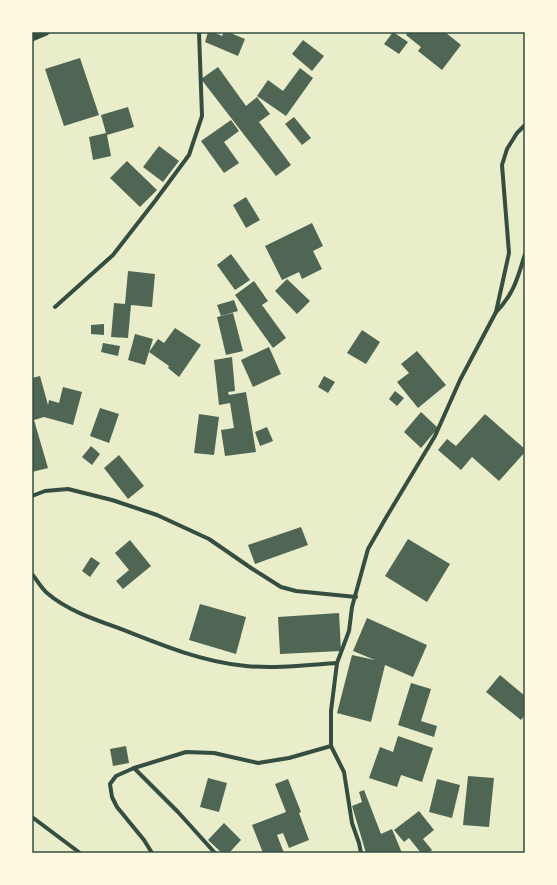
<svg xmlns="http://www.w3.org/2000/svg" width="557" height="885" viewBox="0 0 557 885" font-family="Helvetica,sans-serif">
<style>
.building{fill:#4f6655}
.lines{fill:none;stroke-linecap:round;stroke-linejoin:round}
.minor{stroke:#344e41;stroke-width:4}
.tertiary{stroke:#344e41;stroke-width:7}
.neatline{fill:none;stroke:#344e41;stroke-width:1.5}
</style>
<rect width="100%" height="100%" fill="#e9edc9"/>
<g class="building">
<path d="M 208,32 L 213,32 L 222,36 L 224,32 L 228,32 L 245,39 L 238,56 L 205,42 Z"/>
<path d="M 393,32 L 408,42 L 399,54 L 384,44 Z"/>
<path d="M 408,32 L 445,32 L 461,45 L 442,70 L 418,51 L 421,47 L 406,35 Z"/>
<path d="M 303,40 L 324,56 L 312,71 L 292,54 Z"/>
<path d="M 80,58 L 99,115 L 64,126 L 45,69 Z"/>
<path d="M 218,67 L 246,106 L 257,97 L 270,114 L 259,122 L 291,165 L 276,176 L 201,79 Z"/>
<path d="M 300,68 L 313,78 L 286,116 L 257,96 L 268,80 L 283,91 Z"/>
<path d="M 128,107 L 134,127 L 107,135 L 111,156 L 93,160 L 89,137 L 106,133 L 101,115 Z"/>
<path d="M 294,117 L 311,138 L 302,145 L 285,124 Z"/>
<path d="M 231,120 L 239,131 L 224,142 L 239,163 L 224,173 L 201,141 Z"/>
<path d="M 159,146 L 179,161 L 163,182 L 143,167 Z"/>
<path d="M 127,161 L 157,190 L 140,207 L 110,178 Z"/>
<path d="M 246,197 L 260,220 L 246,228 L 233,205 Z"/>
<path d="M 312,223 L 323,246 L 313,251 L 322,269 L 302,279 L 299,272 L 282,280 L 265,246 Z"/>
<path d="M 231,254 L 250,280 L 235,290 L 217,265 Z"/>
<path d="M 128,271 L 155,274 L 152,307 L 131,305 L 128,338 L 111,337 L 114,303 L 125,304 Z"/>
<path d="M 287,279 L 310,301 L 297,314 L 275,291 Z"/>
<path d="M 254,281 L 268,301 L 262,305 L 286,338 L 273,348 L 235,295 Z"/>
<path d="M 234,300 L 238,311 L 221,316 L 217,305 Z"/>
<path d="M 233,313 L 243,351 L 226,355 L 217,317 Z"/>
<path d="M 104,324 L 104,335 L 91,334 L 91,325 Z"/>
<path d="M 175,328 L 201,345 L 179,377 L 168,368 L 169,366 L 149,352 L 158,339 L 164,343 Z"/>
<path d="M 362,330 L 380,342 L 366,364 L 347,353 Z"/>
<path d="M 135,334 L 153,339 L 145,365 L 128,360 Z"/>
<path d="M 103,343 L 120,346 L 118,356 L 101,352 Z"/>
<path d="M 269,347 L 281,374 L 253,387 L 241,360 Z"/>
<path d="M 417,351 L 446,385 L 418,408 L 397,382 L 409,373 L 401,364 Z"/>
<path d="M 232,357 L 235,391 L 228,392 L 229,395 L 246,392 L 256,452 L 225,456 L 221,430 L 234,428 L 230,403 L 219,405 L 214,360 Z"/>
<path d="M 40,376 L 48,405 L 49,400 L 59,403 L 63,387 L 82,392 L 73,425 L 44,417 L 34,420 L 48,468 L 32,472 L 32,378 Z"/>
<path d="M 324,376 L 335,382 L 328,393 L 318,387 Z"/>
<path d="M 395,391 L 404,398 L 397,406 L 389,399 Z"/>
<path d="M 100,408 L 119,414 L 109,443 L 90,436 Z"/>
<path d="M 421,412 L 438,428 L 421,448 L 404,432 Z"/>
<path d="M 199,414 L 219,417 L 214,455 L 194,453 Z"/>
<path d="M 485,414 L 525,449 L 525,452 L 499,481 L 472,457 L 461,470 L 438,450 L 447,439 L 456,446 Z"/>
<path d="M 267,427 L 273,441 L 260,446 L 255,432 Z"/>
<path d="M 91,446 L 100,454 L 92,465 L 82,457 Z"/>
<path d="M 119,455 L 144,486 L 128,499 L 104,468 Z"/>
<path d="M 301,527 L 308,545 L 255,564 L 248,545 Z"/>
<path d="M 408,539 L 450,564 L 427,602 L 385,576 Z"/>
<path d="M 130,540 L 151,566 L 123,589 L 116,581 L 129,570 L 115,553 Z"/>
<path d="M 91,557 L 100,563 L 90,577 L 82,571 Z"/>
<path d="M 200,604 L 246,617 L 236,654 L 189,640 Z"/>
<path d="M 339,613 L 341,651 L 280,654 L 278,617 Z"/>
<path d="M 367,618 L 427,645 L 413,677 L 385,665 L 371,722 L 337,713 L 352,655 L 375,660 L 353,651 Z"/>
<path d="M 500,675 L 525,696 L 525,715 L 521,720 L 486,692 Z"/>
<path d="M 411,683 L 431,689 L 421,721 L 437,726 L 434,737 L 398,725 Z"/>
<path d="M 398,736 L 433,748 L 422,782 L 401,775 L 397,787 L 369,778 L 380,747 L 393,752 Z"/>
<path d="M 126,746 L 129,763 L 113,766 L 110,749 Z"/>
<path d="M 468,776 L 494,778 L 489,827 L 463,825 Z"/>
<path d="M 208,778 L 227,783 L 219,812 L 200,807 Z"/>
<path d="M 288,779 L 301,812 L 299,813 L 309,840 L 289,848 L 283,833 L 277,835 L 284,853 L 263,853 L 252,825 L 286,812 L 275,784 Z"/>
<path d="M 437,779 L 460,785 L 452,818 L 429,812 Z"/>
<path d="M 364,790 L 381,834 L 392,829 L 402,853 L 366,853 L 352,806 L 362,802 L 359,792 Z"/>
<path d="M 419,811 L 434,830 L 423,839 L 432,850 L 429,853 L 421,853 L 409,838 L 404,842 L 394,830 Z"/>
<path d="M 224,823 L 241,840 L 229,853 L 222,853 L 208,840 Z"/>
</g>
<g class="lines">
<g class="minor">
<path d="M 55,307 L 113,255 L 155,201 L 189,155 L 202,116 L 199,32"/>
<path d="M 496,312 C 514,294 518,277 525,254"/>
<path d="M 32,496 L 45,491 L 68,489 L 112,500 L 157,515 L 209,539 L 251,568 L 281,587 L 296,591 L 356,597"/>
<path d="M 32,574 C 37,580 41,588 47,593 C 68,611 96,620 121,629 C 161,645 203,662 246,666 C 277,669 307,665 337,663"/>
<path d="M 134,768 L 178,812 L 215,853"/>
<path d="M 32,817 L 80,853"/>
<path d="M 152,853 L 144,840 L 117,807 L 112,797 L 110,784 L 116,776 L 134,768 L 186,752 L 214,753 L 258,763 L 289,758 L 331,746"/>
<path d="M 361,853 L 359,843 L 352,823 L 344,772 L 331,746 L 331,711 L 337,663 L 349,631 L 352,607 L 368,549 L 387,516 L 435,436 L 460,380 L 496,312 L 509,253 L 502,165 L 507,149 L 517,133 L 525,125"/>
</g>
<path class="tertiary" d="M 32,38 L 46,32"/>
</g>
<rect width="557" height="885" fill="none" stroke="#fefae0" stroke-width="66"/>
<rect x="33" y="33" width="491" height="819" class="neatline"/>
</svg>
